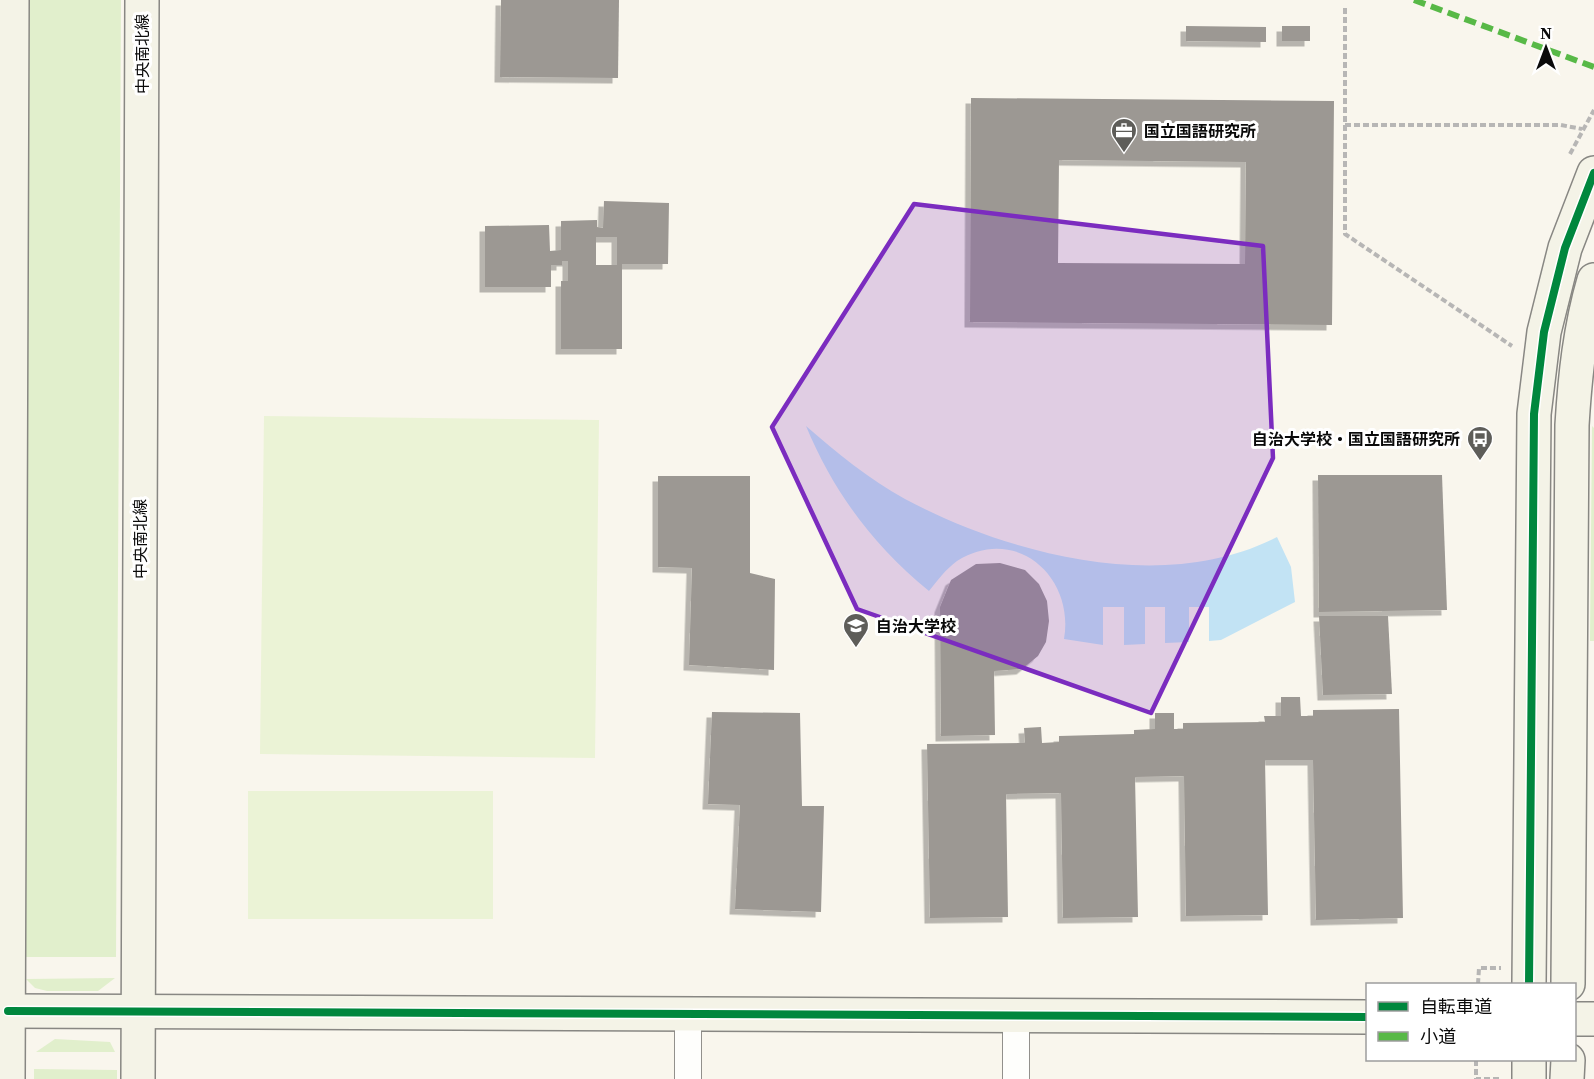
<svg xmlns="http://www.w3.org/2000/svg" width="1594" height="1079" viewBox="0 0 1594 1079" font-family="'Source Serif 4','Noto Sans JP',serif">
<style>
.green{fill:#e1efcc}
.pitch{fill:#ebf3d6}
.water{fill:#c2e3f4}
.building{fill:#9c9893;fill-rule:evenodd;filter:url(#shadow)}
.lines{fill:none;stroke-linecap:round;stroke-linejoin:round}
.street-casing{stroke:#92908c;stroke-width:28}
.secondary-casing{stroke:#888783;stroke-width:36}
.path{stroke:#b7b6b5;stroke-width:4;stroke-dasharray:6 3;stroke-linecap:butt}
.street{stroke:#fefefc;stroke-width:26}
.secondary{stroke:#f4f3e7;stroke-width:33}
.quiet{stroke:#58b947;stroke-width:6;stroke-dasharray:12 6;stroke-linecap:butt}
.cycleway-casing{stroke:#fff;stroke-width:11}
.cycleway{stroke:#00873e;stroke-width:8}
.marked{fill:#7b2cbf;fill-opacity:0.2;stroke:#7b2cbf;stroke-width:4.5;stroke-linejoin:round}
.labels{text-anchor:middle;stroke-width:6;stroke-linejoin:round;paint-order:stroke}
.street-label{font-size:16px;fill:#0a0a0a;stroke:#fff}
.poi-label{font-size:16px;font-weight:bold;fill:#0a0a0a;stroke:#fff;text-anchor:start}
</style>
<defs>
<filter id="shadow"><feDropShadow dx="-5.5" dy="5.5" stdDeviation="0" flood-color="#0004"/></filter>
</defs>
<rect width="100%" height="100%" fill="#f9f6ed"/>
<g class="green">
<path d="M 27,0 L 121,0 L 116,957 L 22,957 Z"/>
<path d="M 1592,426 L 1594,428 L 1594,641 L 1590,641 Z"/>
<path d="M 115,978 L 98,991 L 47,991 L 35,988 L 26,979 Z"/>
<path d="M 55,1039 L 110,1042 L 115,1052 L 36,1052 Z"/>
<path d="M 34,1069 L 117,1070 L 117,1079 L 34,1079 Z"/>
</g>
<g class="pitch">
<path d="M 264,416 L 599,420 L 595,758 L 260,754 Z"/>
<rect x="248" y="791" width="245" height="128"/>
</g>
<path class="water" d="M 806,426 C 837,453 869,479 905,499 C 1010,555 1165,595 1277,537 L 1291,567 L 1295,602 L 1221,640 L 1209,641 L 1209,607 L 1189,607 L 1189,642 L 1165,643 L 1165,607 L 1145,607 L 1145,644 L 1124,645 L 1124,607 L 1103,607 L 1103,645 L 1064,639 C 1075,576 1015,524 957,561 C 946,569 937,581 929,591 C 873,545 834,493 806,426 Z"/>
<g class="building">
<path d="M 501,0 L 619,0 L 618,78 L 500,77 Z"/>
<path d="M 1186,26 L 1266,27 L 1266,42 L 1186,41 Z"/>
<rect x="1282" y="26" width="28" height="15"/>
<path d="M 971,98 L 1334,101 L 1332,325 L 970,322 ZM 1059,160 L 1246,162 L 1245,264 L 1058,263 Z"/>
<path d="M 604,201 L 669,203 L 668,264 L 622,264 L 622,349 L 561,349 L 561,281 L 568,281 L 568,261 L 562,261 L 562,265 L 551,265 L 551,287 L 485,287 L 485,226 L 549,225 L 550,251 L 561,250 L 561,221 L 597,220 L 597,227 L 603,228 ZM 596,237 L 617,237 L 617,265 L 596,265 Z"/>
<path d="M 1318,475 L 1442,475 L 1447,610 L 1319,612 Z"/>
<path d="M 658,476 L 750,476 L 750,573 L 775,579 L 774,670 L 689,665 L 692,568 L 658,567 Z"/>
<path d="M 1000,563 L 1025,570 L 1039,584 L 1047,601 L 1049,621 L 1046,642 L 1038,656 L 1022,669 L 994,671 L 995,735 L 941,736 L 940,607 L 951,580 L 976,564 Z"/>
<path d="M 1319,616 L 1388,616 L 1392,694 L 1323,695 Z"/>
<path d="M 1281,697 L 1300,697 L 1301,716 L 1313,716 L 1313,710 L 1399,709 L 1403,918 L 1316,920 L 1313,760 L 1265,760 L 1268,915 L 1186,916 L 1184,776 L 1135,777 L 1138,917 L 1063,918 L 1061,793 L 1006,794 L 1008,917 L 930,918 L 927,744 L 1025,743 L 1024,728 L 1041,727 L 1042,743 L 1059,742 L 1059,736 L 1134,734 L 1134,730 L 1155,729 L 1155,713 L 1174,713 L 1174,729 L 1183,729 L 1183,723 L 1265,722 L 1264,716 L 1281,716 Z"/>
<path d="M 712,712 L 800,713 L 802,806 L 824,806 L 821,912 L 735,909 L 740,805 L 708,804 Z"/>
</g>
<g class="lines">
<defs>
<g id="street">
<path d="M 688,1079 L 688,1014"/>
<path d="M 1016,1079 L 1016,1015"/>
</g>
<g id="secondary">
<path d="M 1529,984 L 1534,414 L 1544,332 L 1565,248 L 1594,173"/>
<path d="M 1568,984 L 1572,425 C 1575,376 1580,328 1594,280"/>
<path d="M 8,1011 L 1368,1017"/>
<path d="M 1574,1019 L 1594,1019"/>
<path d="M 8,1079 L 12,0"/>
<path d="M 138,1079 L 142,0"/>
<path d="M 1529,1079 L 1529,1060"/>
<path d="M 1567,1079 L 1568,1060"/>
</g>
</defs>
<use href="#street" class="street-casing"/>
<use href="#secondary" class="secondary-casing"/>
<g class="path">
<path d="M 1345,8 L 1345,234 L 1512,346"/>
<path d="M 1345,125 L 1561,125 L 1582,129"/>
<path d="M 1570,154 L 1594,110"/>
<path d="M 1478,984 L 1479,968 L 1501,968"/>
<path d="M 1476,1060 L 1476,1079 L 1499,1079"/>
</g>
<use href="#street" class="street"/>
<use href="#secondary" class="secondary"/>
<path class="quiet" d="M 1414,0 L 1594,67"/>
<defs>
<g id="cycleway">
<path d="M 1529,984 L 1534,414 L 1544,332 L 1565,248 L 1594,173"/>
<path d="M 8,1011 L 1368,1017"/>
</g>
</defs>
<use href="#cycleway" class="cycleway-casing"/>
<use href="#cycleway" class="cycleway"/>
</g>
<path class="marked" d="M 914,204 L 1263,246 L 1273,458 L 1151,713 L 857,609 L 772,427 Z"/>
<defs>
<symbol id="office-pin" viewBox="-11 -11 22 30"><path d="M0 17L-7.5 6A9.5 9.5 0 1 1 7.5 6Z" fill="#5e5d59" stroke="#fff"/><path d="M-6-3h4V-5.5h4V-3h4V5H-6ZM-1-4.5V-3h2v-1.5ZM-6 0V1H6V0Z" fill="#fff"/></symbol>
<symbol id="bus-pin" viewBox="-11 -11 22 30"><path d="M0 17L-7.5 6A9.5 9.5 0 1 1 7.5 6Z" fill="#5e5d59" stroke="#fff"/><path d="M-5-6H5V4H4V6H2V4H-2V6H-4V4H-5ZM-3.5-4V0h7V-4ZM-3.5 1.2v1.5H-2V1.2ZM2 1.2v1.5H3.5V1.2Z" fill="#fff"/></symbol>
<symbol id="university-pin" viewBox="-11 -11 22 30"><path d="M0 17L-7.5 6A9.5 9.5 0 1 1 7.5 6Z" fill="#5e5d59" stroke="#fff"/><path d="M0-5L7-2L0 1L-7-2ZM-4 1L0 2.5L4 1V4Q0 6-4 4Z" fill="#fff"/></symbol>
</defs>
<g fill-rule="evenodd">
<use href="#office-pin" x="1109" y="116" width="30" height="40"/>
<use href="#bus-pin" x="1465" y="424" width="30" height="40"/>
<use href="#university-pin" x="841" y="611" width="30" height="40"/>
</g>
<g class="labels">
<g class="street-label">
<text transform="translate(142 54) rotate(-90)" y="6">中央南北線</text>
<text transform="translate(140 539) rotate(-90)" y="6">中央南北線</text>
</g>
<g class="poi-label">
<text x="1144" y="137">国立国語研究所</text>
<text x="1460" y="445" text-anchor="end">自治大学校・国立国語研究所</text>
<text x="876" y="632">自治大学校</text>
</g>
</g>
<rect x="1366" y="983" width="210" height="78" fill="#ffffff" stroke="#9d9d9d" stroke-width="1.5"/>
<rect x="1378" y="1002" width="30" height="9" fill="#00873e" stroke="#9d9d9d" stroke-width="1.5"/>
<text x="1420" y="1013" font-size="18" fill="#0a0a0a">自転車道</text>
<rect x="1378" y="1032" width="30" height="9" fill="#58b947" stroke="#9d9d9d" stroke-width="1.5"/>
<text x="1420" y="1043" font-size="18" fill="#0a0a0a">小道</text>
<g transform="translate(1546 48)" stroke="#ffffff" stroke-width="4.5" paint-order="stroke">
<path d="M0-4.5L10 22L0 15L-10 22Z" fill="#0a0a0a"/>
<text y="-9" font-size="16" font-weight="bold" text-anchor="middle" fill="#0a0a0a">N</text>
</g>
</svg>
